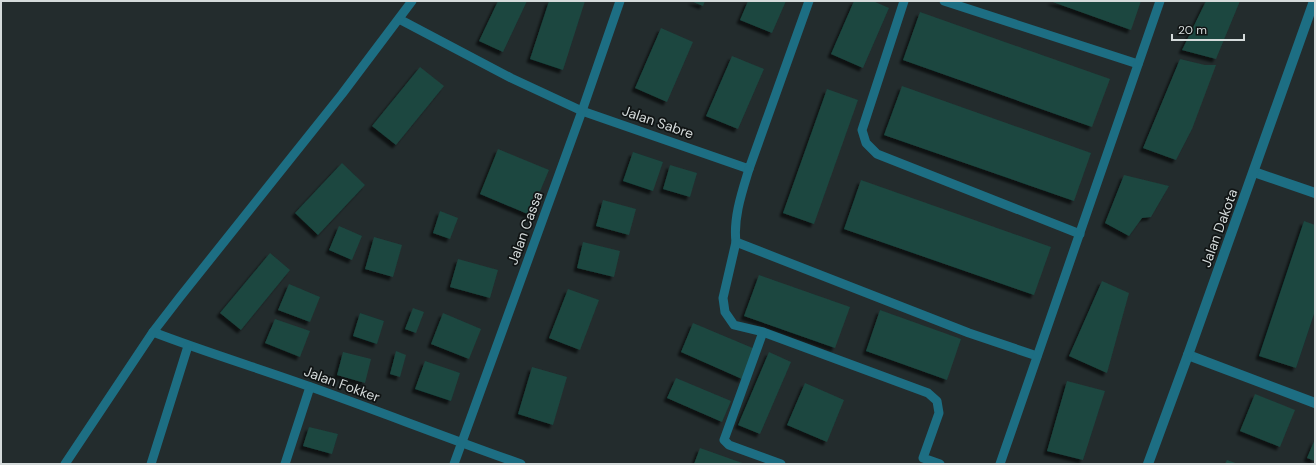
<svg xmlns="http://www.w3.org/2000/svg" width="1316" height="465" viewBox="0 0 1316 465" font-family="'DM Sans',sans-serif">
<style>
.building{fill:#1c463f;filter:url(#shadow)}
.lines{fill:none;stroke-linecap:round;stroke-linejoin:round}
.lane{stroke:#1d6e83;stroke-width:9}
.street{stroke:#1d6e83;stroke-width:10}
.labels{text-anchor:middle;stroke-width:3.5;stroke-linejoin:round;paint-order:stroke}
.street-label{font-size:14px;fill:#d5dbdb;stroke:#101414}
</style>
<defs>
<filter id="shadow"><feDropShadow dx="-3.5" dy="3.5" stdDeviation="1" flood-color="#0009"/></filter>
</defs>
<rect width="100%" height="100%" fill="#232c2d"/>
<g class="building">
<path d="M 498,1 L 527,1 L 503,52 L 479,41 Z"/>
<path d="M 549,1 L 585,1 L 563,70 L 530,59 Z"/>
<path d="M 691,1 L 705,1 L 703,6 Z"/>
<path d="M 748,1 L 786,1 L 772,33 L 740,20 Z"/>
<path d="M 854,1 L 873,1 L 889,8 L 863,68 L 831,54 Z"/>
<path d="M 1050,1 L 1141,1 L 1131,30 Z"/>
<path d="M 1206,1 L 1240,1 L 1216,59 L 1182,50 Z"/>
<path d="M 920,12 L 1110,79 L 1092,127 L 903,60 Z"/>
<path d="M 661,28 L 693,42 L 667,102 L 635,88 Z"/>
<path d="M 732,56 L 764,69 L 738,129 L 706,116 Z"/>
<path d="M 1180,59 L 1205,65 L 1216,65 L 1192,129 L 1176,160 L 1143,148 Z"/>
<path d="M 420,67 L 444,86 L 396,145 L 372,126 Z"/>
<path d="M 902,86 L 1091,153 L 1074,201 L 884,135 Z"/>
<path d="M 827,89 L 858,100 L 814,224 L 783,213 Z"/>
<path d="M 498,149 L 549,170 L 530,215 L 480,194 Z"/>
<path d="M 633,152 L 663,162 L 653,191 L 623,181 Z"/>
<path d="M 342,163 L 365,185 L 318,235 L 295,213 Z"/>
<path d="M 670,165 L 697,173 L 690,197 L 663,189 Z"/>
<path d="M 1124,175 L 1169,186 L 1151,217 L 1142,218 L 1129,236 L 1105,223 Z"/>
<path d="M 861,180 L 1051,247 L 1034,295 L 844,229 Z"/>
<path d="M 603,200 L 636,209 L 629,235 L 596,226 Z"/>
<path d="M 440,211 L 458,218 L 450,239 L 433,233 Z"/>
<path d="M 1304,221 L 1315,225 L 1315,311 L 1296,368 L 1259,356 Z"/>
<path d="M 339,226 L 362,236 L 352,260 L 329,250 Z"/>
<path d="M 374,237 L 402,245 L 393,277 L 365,269 Z"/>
<path d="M 583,242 L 620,251 L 614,277 L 577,268 Z"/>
<path d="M 270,253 L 290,270 L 241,330 L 220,313 Z"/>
<path d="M 458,259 L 498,270 L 490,298 L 450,287 Z"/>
<path d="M 759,275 L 850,307 L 835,348 L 744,316 Z"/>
<path d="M 1102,281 L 1129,293 L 1107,373 L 1069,356 Z"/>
<path d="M 289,284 L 320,297 L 310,322 L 278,310 Z"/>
<path d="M 568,289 L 599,300 L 580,350 L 549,338 Z"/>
<path d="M 413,308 L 424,312 L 416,333 L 405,329 Z"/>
<path d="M 880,310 L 961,339 L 947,380 L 866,351 Z"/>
<path d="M 360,313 L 384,321 L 377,344 L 353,336 Z"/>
<path d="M 443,313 L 481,329 L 469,359 L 431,344 Z"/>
<path d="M 275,319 L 310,331 L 300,357 L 265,343 Z"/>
<path d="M 693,323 L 755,349 L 742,379 L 681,352 Z"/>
<path d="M 396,351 L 406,355 L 400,377 L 390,374 Z"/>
<path d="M 343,352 L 371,359 L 365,383 L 337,375 Z"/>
<path d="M 769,352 L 791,362 L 760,434 L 738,425 Z"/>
<path d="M 425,361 L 460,373 L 451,401 L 415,389 Z"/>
<path d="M 532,367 L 567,377 L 553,425 L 518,414 Z"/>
<path d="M 676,378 L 731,401 L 722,422 L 667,398 Z"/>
<path d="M 1067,381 L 1105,391 L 1083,460 L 1047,451 Z"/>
<path d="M 805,383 L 844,400 L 827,442 L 787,425 Z"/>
<path d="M 1255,394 L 1295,410 L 1280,447 L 1240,431 Z"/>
<path d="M 309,427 L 338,434 L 332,454 L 303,446 Z"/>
<path d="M 1315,439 L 1315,461 L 1307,458 Z"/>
<path d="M 700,448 L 745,464 L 694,464 Z"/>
<path d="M 1227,460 L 1238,464 L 1225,464 Z"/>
</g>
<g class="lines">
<g class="lane">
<path d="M 904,1 L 862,130 L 866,143 L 877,154 L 1080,234"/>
<path d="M 944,1 L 1138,64"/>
<path d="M 399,19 L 511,78 L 582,111 L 749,169 L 809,1"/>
<path d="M 749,169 C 742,192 733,218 736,242 L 969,333 L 1037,356"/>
<path d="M 736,242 L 723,298 L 725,312 L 734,325 L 763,332 L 928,393 L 937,401 L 939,413 L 923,458 L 940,464"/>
<path d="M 153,332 C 205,352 258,368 311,387 C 381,412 450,439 521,464"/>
<path d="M 763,332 L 724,440 L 729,445 L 781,464"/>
<path d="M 65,464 L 153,332 L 180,297 L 342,94 L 412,1"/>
<path d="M 151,464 L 188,346"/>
<path d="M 285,464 L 310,387"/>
<path d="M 454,464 L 582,111 L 620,1"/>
<path d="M 1000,464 L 1160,1"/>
</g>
<g class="street">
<path d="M 1254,172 L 1315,193"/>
<path d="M 1188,355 L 1315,403"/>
<path d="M 1148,464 L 1188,355 L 1314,1"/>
</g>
</g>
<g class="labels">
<g class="street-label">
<text transform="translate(658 122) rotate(19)" y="5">Jalan Sabre</text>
<text transform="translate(525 228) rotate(-70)" y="5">Jalan Cassa</text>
<text transform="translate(1219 228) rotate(-70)" y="5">Jalan Dakota</text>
<text transform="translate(342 384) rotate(20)" y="5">Jalan Fokker</text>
</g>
</g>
<rect width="1316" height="465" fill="none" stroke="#d5dbdb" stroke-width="4"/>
<path d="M1172 34v6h72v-6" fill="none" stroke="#d5dbdb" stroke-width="2"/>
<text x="1178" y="34" font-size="12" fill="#d5dbdb" stroke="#101414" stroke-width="3" paint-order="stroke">20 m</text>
</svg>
